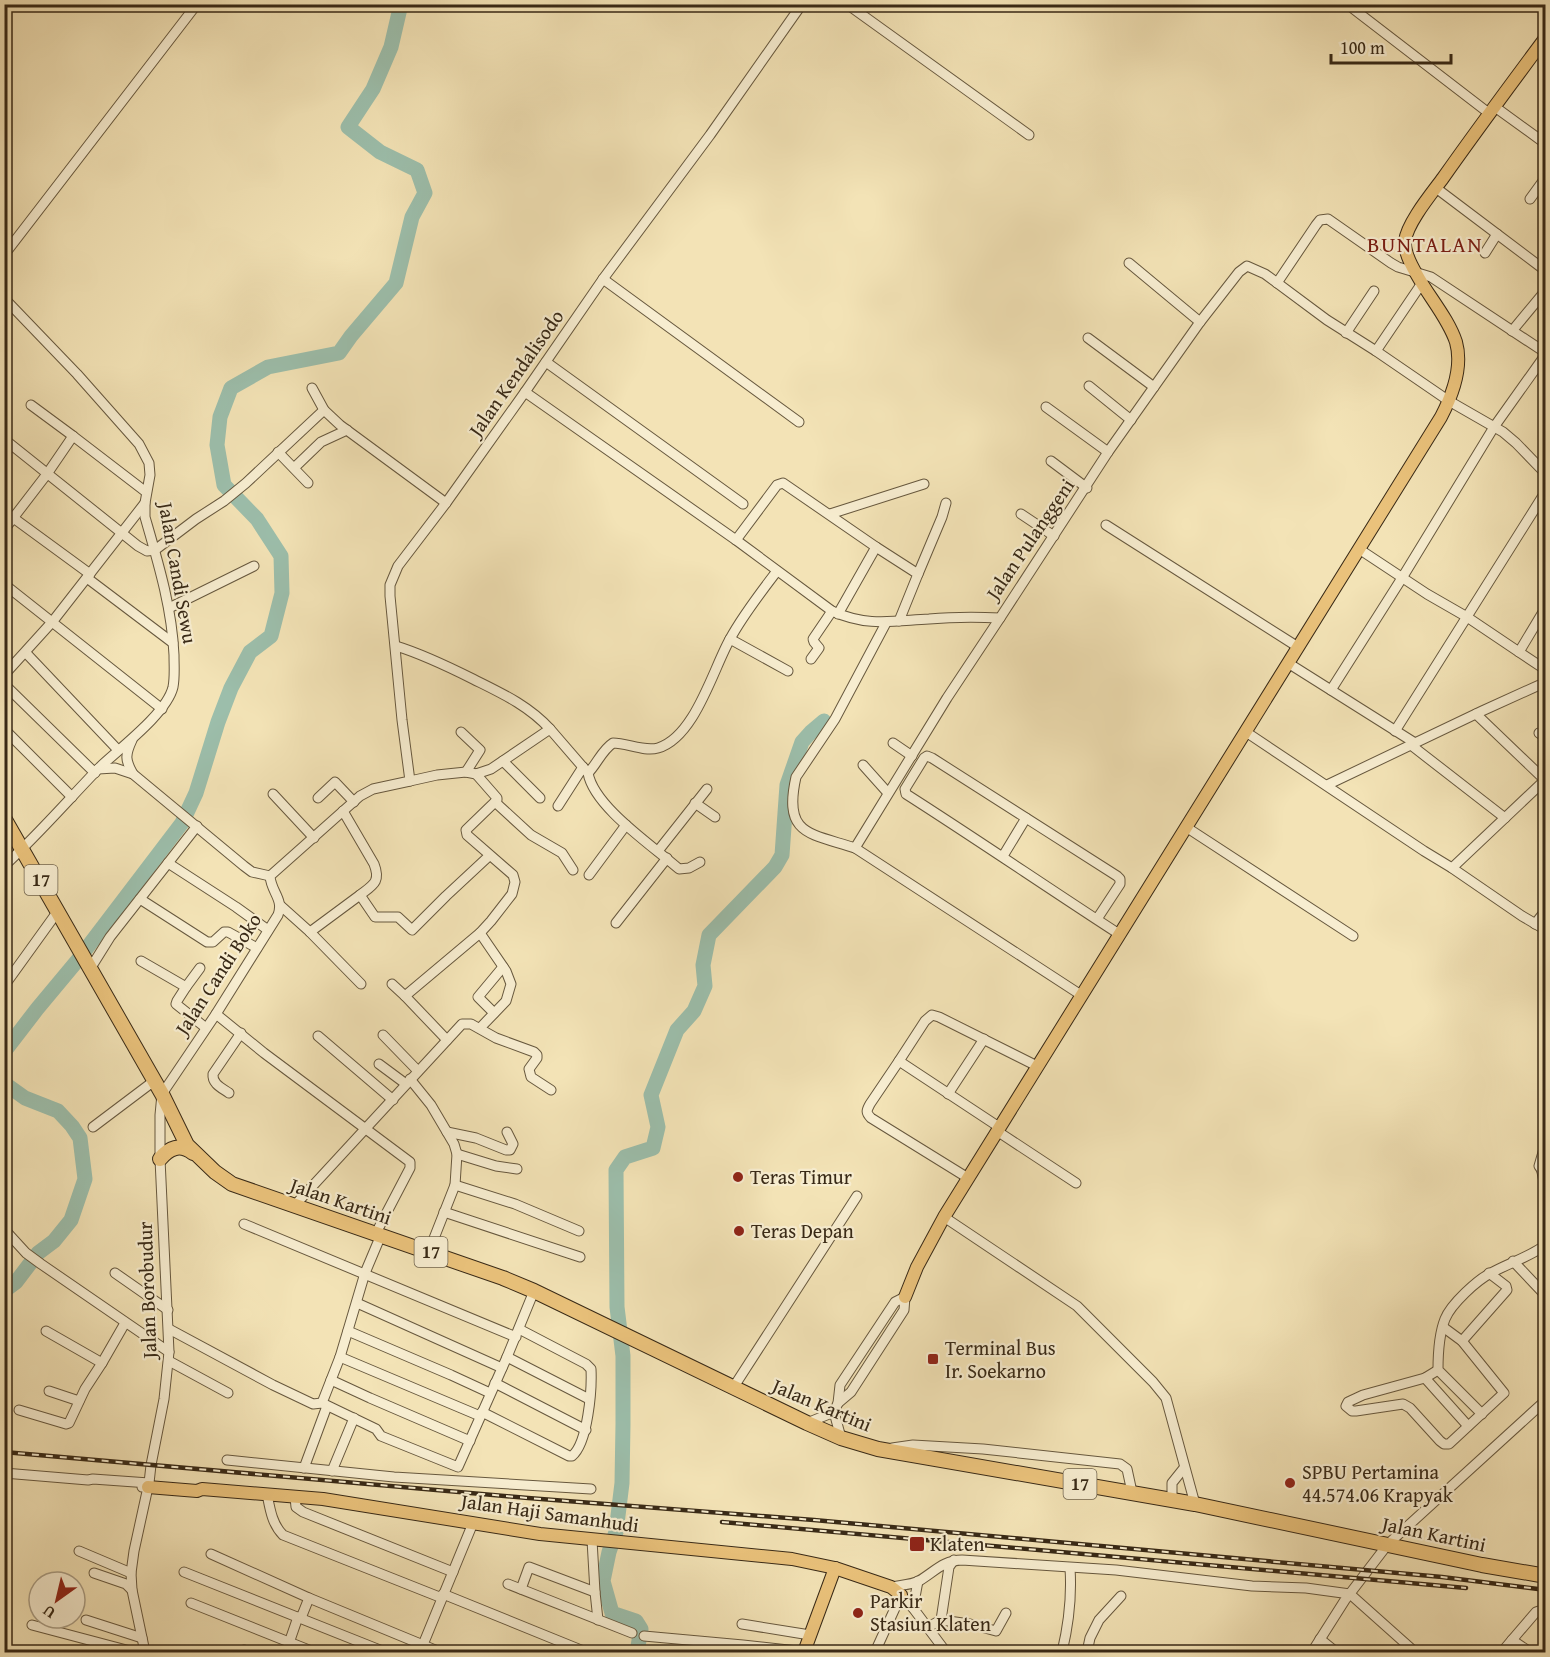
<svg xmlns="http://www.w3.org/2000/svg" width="1550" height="1657" viewBox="0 0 1550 1657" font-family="'Gentium Book Plus',serif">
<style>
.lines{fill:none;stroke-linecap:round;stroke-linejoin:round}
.river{stroke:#9cbeab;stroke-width:15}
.minor-casing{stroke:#67583e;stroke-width:11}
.major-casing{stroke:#382916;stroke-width:14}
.highway-casing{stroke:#382916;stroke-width:16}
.minor{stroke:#f7edd0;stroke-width:9}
.major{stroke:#eac27b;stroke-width:12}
.highway{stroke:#eac27b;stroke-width:14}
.rail-casing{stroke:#382916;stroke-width:4.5}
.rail{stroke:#f7edd0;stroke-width:2;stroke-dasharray:7;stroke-linecap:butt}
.poi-dot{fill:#8f2418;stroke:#f7edd0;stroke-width:2}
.labels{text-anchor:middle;stroke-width:4.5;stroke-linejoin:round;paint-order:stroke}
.shield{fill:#f7edd0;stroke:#71644e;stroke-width:1.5}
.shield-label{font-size:18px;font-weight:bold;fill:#382916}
.street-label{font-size:20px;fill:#382916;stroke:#f7edd0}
.poi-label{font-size:20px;fill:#382916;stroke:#f7edd0;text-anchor:start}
.quarter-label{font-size:22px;letter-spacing:1.5px;fill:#7a1f14;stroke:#f7edd0}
</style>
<rect width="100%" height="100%" fill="#f3e3b6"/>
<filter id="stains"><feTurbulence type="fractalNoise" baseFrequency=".00333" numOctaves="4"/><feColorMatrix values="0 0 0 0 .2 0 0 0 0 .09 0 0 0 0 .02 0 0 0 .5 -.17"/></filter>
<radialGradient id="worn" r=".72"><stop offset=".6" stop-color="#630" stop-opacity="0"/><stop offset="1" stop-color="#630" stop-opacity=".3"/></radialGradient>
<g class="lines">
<g class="river">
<path d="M 4,1052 L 37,1009 L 77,961 L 182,823 L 196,793 L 218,722 L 231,688 L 250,652 L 271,636 L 282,593 L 281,556 L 257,519 L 224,485 L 217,445 L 220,417 L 231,388 L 268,367 L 339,353 L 351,336 L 396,283 L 412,217 L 425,193 L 417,170 L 380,152 L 348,127 L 373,89 L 391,47 L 401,4"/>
<path d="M 4,1083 L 25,1098 L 58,1111 L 72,1126 L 80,1138 L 85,1179 L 71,1220 L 54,1241 L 38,1253 L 16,1282 L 4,1291"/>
<path d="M 637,1652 L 641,1629 L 636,1621 L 612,1613 L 603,1581 L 609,1552 L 616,1532 L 622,1483 L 623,1424 L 623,1356 L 617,1307 L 616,1170 L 625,1157 L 653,1148 L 658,1127 L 651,1095 L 677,1030 L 694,1011 L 705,986 L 703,965 L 709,935 L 775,867 L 782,855 L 787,785 L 802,742 L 811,732 L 824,721"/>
</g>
<defs>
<g id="minor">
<path d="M 847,4 L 1029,135"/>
<path d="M 1347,4 L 1490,114"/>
<path d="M 1495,107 L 1546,144"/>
<path d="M 1436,188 L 1546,271"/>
<path d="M 1530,199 L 1546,177"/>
<path d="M 1485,253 L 1497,234"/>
<path d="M 4,255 L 197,4"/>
<path d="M 1129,263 L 1200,322"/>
<path d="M 603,279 L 799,422"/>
<path d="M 1277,283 L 1316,225 L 1320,220 L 1328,219 L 1391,263 L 1398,267 L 1431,277 L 1546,353"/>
<path d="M 4,298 L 77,374 L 139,444 L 149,463 L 150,475 L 145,503 L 145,517 C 158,562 172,608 174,655 C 174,666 175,677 173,687 C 167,713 120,748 100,767 C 68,800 38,835 4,866"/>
<path d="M 1512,331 L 1546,290"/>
<path d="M 1346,333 L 1374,291"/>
<path d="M 1088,338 L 1154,387"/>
<path d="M 1376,351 L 1422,283"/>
<path d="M 546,362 L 743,504"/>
<path d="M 1089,386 L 1131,420"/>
<path d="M 312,388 L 324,410 L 340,425 L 446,503"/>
<path d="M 525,392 L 736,540 L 832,611 C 867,627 892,621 929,619 C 953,617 976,617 1000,618 L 1108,452 L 1200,322 L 1239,272 L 1247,266 L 1265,274 L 1327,320 L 1376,351 L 1449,401 L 1503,432 L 1516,443 L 1546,474"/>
<path d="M 31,405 L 73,436"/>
<path d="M 1046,407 L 1108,452"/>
<path d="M 4,439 L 138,546 L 147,551 L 155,550 L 196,519 L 224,501 L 246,483 L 324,410"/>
<path d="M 278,452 L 308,483"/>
<path d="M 1051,461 L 1087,488"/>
<path d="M 294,468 L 321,442 L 347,430"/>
<path d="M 4,511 L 90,574"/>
<path d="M 830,514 L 924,484"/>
<path d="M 1021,514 L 1054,536"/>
<path d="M 1106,525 L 1298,647"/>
<path d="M 4,530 L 47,474 L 73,436 L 146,492"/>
<path d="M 736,540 L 777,485 L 783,483 L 876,547 L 918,574 L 899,621"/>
<path d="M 1359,549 L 1427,594 L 1467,617 L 1519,652 L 1546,607"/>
<path d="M 918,574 L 942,517 L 946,503"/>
<path d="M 87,578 L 173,643"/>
<path d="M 4,584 L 162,709"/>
<path d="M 169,608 L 254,566"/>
<path d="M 838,614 L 876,547"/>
<path d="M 1000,618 L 947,698 L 855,848 L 1081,995"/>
<path d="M 730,639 L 788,671"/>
<path d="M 396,646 C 422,654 447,666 473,679 C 501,693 528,705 550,729"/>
<path d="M 1519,652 L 1546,670"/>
<path d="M 26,653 L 118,750"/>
<path d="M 811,659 L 819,648 L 814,642 L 813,639 L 832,611"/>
<path d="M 1288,663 L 1415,743"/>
<path d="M 4,675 L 53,621 L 145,503"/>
<path d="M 4,684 L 95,773"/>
<path d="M 1331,690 L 1402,578 L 1494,427 L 1546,354"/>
<path d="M 1476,714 L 1546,781"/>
<path d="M 4,729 L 72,797"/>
<path d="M 1395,731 L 1546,491"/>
<path d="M 461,732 L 480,750 L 466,772"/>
<path d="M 1246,732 L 1424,851 L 1452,868 L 1522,916 L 1546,930"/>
<path d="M 1539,733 L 1546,738"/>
<path d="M 132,740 C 125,755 125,760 133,774"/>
<path d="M 893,743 L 912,756"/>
<path d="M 1411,745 L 1505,818"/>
<path d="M 503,761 L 540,798"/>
<path d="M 863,765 L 888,793"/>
<path d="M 98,769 L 115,768 L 133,774 L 244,866 L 252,872 L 270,876"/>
<path d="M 588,773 C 594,807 653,846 679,869 L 689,868 L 700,862"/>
<path d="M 410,781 L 437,775 L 466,772 L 476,774 L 491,769 L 550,729 L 588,773 C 597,764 602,750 613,743 C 627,743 644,752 658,748 C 695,737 713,669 730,639 C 743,615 761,592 777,571"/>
<path d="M 1327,785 L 1482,711 L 1546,682"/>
<path d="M 273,794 L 314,838"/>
<path d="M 318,798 L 335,782 L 354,802"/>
<path d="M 495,802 L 531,835 L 562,853 L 573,870"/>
<path d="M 695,803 L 715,817"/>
<path d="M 558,806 L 583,767"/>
<path d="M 343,811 L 374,864 C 381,882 373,885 360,895"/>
<path d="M 1186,827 L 1353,936"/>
<path d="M 855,848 C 809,833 783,835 796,777 L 835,719 L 886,623"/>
<path d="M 658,851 L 707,789"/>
<path d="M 1003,856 L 1026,818"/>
<path d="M 168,863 L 236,907 L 268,930"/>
<path d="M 1452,868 L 1546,779"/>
<path d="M 589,875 L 626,825"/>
<path d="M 140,899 L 207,942 L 213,942 L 224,932 L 228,932 L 257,948"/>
<path d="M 281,906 L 310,932 L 361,984"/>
<path d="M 1097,919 L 1120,884 L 1120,879 L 1117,876 L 932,758 L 927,756 L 924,758 L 905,789 L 906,794 C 978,840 1048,888 1119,934"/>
<path d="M 616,923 L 667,858"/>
<path d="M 1535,924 L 1546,910"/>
<path d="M 310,932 L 360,895 L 375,917 L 398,917 L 412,930 L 446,896 L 489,856"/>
<path d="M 480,933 L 506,971 L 511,984 L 506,1001 L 480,1028"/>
<path d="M 141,961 L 186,987 L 177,1001 L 176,1004 L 206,1028"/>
<path d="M 90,969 L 110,937 L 197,826"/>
<path d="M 392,984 L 405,996"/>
<path d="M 4,986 L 58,911"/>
<path d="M 186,987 L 200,968"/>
<path d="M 494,1013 L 478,997 L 503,967"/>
<path d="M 216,1014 L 264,1053 L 410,1162 L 410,1168 L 376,1233"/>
<path d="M 383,1035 L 418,1071"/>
<path d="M 318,1036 L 393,1100"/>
<path d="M 447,1040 L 405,996 L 480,933 L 491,921 L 512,894 L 515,882 L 513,875 L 467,835 L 466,830 L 497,800 L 497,798 L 476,774"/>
<path d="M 899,1061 L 870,1104 C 867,1110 865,1112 871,1118 L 968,1178"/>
<path d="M 379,1064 L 406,1084"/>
<path d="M 410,1079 L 431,1105 L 454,1144 L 457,1154 L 455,1185 L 429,1251"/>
<path d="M 229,1093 C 222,1088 212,1084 213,1074 L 241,1033"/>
<path d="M 948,1094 L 984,1039"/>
<path d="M 93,1127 L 154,1081"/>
<path d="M 999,1127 L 899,1061 L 925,1021 L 932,1015 L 939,1017 L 1037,1066"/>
<path d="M 997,1131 L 1076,1183"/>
<path d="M 447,1132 L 476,1138 L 506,1150 L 510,1150 L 513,1144 L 507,1132"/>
<path d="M 1546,1142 L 1539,1166 L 1546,1176"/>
<path d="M 457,1154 L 496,1166 L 517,1169"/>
<path d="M 1542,1172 L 1546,1192"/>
<path d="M 455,1185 L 515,1204 L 579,1231"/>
<path d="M 295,1205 L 462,1024 L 471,1024 L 496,1038 L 534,1052 L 537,1055 L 537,1058 L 529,1069 L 531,1077 L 551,1090"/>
<path d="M 444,1212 L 580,1257"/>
<path d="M 944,1217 L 1077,1306 L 1153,1382 L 1166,1398 L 1195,1504"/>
<path d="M 244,1224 L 516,1337"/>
<path d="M 4,1229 L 26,1253 L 41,1264 L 169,1352"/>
<path d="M 381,1235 L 365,1273 L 340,1357 L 322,1403 L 376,1429 L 381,1436 L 458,1467 L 507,1357 L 534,1291"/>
<path d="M 1513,1261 L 1546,1296"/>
<path d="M 115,1273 L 168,1310"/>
<path d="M 357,1303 L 502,1368"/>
<path d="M 169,1329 L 273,1385 L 313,1404 L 322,1403"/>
<path d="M 46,1331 L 102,1363"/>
<path d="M 348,1331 L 451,1375 L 490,1393"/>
<path d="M 1462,1341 L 1507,1290 L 1506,1286 L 1489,1273"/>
<path d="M 340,1357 L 480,1416"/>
<path d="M 507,1357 L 589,1399"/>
<path d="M 169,1361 L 228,1393"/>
<path d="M 1438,1370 L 1425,1378 L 1363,1395 L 1348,1402 L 1346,1406 L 1352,1411 L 1356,1411 L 1403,1404 L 1410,1408 L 1440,1441 L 1444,1444 L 1449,1444 L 1504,1393 L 1462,1341 L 1443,1327"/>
<path d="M 1425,1378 L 1468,1426"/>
<path d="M 331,1380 L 370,1398 L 470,1441"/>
<path d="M 495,1383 L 586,1430"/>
<path d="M 733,1388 L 857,1196"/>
<path d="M 49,1391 L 79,1401"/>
<path d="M 838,1403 L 851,1392 L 904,1310 L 905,1297"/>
<path d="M 19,1410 L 66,1424 L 69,1423 L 85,1389 L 102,1363 L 125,1323"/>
<path d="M 482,1412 L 569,1456 L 572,1456 C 588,1443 592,1389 591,1369 L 586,1364 L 519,1329"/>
<path d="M 1482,1414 L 1438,1370 C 1438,1353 1439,1334 1445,1319 C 1451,1304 1477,1280 1491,1273 C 1507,1264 1526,1258 1541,1248 L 1546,1252"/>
<path d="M 807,1423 L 834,1412"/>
<path d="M 841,1438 L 834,1412 L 838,1403 L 840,1385 L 895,1302 L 905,1297"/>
<path d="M 892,1448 L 913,1445 L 983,1449 L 1120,1464 L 1127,1469 L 1132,1492"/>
<path d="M 227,1460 L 394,1477 L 591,1489"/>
<path d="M 304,1468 L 327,1406"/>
<path d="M 332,1471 L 354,1418"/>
<path d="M 4,1473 L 88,1480 L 93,1479 L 149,1483 L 151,1465 L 164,1399 L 169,1352 L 160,1159 L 160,1115 L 162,1094 L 216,1014 L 278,915 C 284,899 271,892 270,876 L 360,796 L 373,789 L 410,781 L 402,720 L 390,596 L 390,585 L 398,566 L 446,503 L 525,392 L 603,279 L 710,135 L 802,4"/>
<path d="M 142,1487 L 148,1487 L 134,1551 L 131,1573 L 132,1590 L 145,1652"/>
<path d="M 267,1494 C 270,1509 272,1524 283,1535 L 442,1598"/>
<path d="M 295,1497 L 296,1507 L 303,1512 L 453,1572"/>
<path d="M 1172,1499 L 1172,1483 L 1184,1468"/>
<path d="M 592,1540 L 595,1592 L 598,1620"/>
<path d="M 79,1551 L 131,1573"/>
<path d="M 211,1554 L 309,1598 L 440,1652"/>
<path d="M 184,1572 L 385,1652"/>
<path d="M 94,1573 L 126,1584 L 132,1590"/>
<path d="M 508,1584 L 632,1633"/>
<path d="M 891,1587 C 900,1585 911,1585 919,1581 C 934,1572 944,1560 962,1560 L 1116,1570 L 1252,1586 L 1306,1588 L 1350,1594 L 1415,1652"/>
<path d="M 521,1589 L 529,1567 L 595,1592"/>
<path d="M 443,1594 L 581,1650"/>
<path d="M 191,1603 L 314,1652"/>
<path d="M 913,1608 L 918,1581"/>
<path d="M 301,1618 L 309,1598"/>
<path d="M 86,1620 L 142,1638"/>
<path d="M 941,1620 L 949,1567 L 954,1560"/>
<path d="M 742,1624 L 810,1635"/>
<path d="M 32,1625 L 134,1652"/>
<path d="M 928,1627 L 941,1620 L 970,1624 L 996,1631 L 1006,1613"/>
<path d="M 644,1636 L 743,1645 L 806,1652"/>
<path d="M 1320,1639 L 1336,1652"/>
<path d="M 1512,1640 L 1536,1612 L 1542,1610 L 1546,1610"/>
<path d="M 289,1643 L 298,1617"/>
<path d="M 244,1650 L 250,1652"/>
<path d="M 420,1652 L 473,1523"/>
<path d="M 875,1652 L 901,1595 L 913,1608 L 946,1652"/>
<path d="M 1062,1652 C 1069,1623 1072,1598 1070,1568"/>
<path d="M 1087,1652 L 1090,1638 L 1099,1620 L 1121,1596"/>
<path d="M 1312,1652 L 1345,1600 L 1388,1544 L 1546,1400"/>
<path d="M 1502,1652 L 1512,1640 L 1530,1652"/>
</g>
<g id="major">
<path d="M 905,1297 L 917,1267 L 944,1217 L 1441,417 C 1452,396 1463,367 1456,342 C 1448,318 1429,297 1417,275 C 1411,265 1404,252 1405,241 C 1407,223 1432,193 1443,178 C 1476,131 1511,84 1546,37"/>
<path d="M 148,1487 L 197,1491 L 202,1489 L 323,1499 L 540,1534 L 792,1559 L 835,1568 L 891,1587 L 901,1595"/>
<path d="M 804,1652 L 835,1568"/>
</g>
<g id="highway">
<path d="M 4,818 L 162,1094 L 187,1145 L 215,1172 L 232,1184 L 503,1278 L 534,1291 L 807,1423 L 841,1438 L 878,1449 L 1195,1504 L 1482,1565 L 1546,1576"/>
<path d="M 160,1159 C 169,1148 180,1143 193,1153"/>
</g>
</defs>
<use href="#minor" class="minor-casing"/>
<use href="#major" class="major-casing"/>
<use href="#highway" class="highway-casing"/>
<use href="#minor" class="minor"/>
<use href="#major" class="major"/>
<use href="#highway" class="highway"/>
<defs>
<g id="rail">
<path d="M 4,1452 L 528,1498 L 814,1520 L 1442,1577 L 1546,1590"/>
<path d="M 722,1522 L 1466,1588"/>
</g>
</defs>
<use href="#rail" class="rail-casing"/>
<use href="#rail" class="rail"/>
</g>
<g class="poi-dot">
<circle cx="738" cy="1177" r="6"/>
<circle cx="739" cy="1231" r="6"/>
<rect x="927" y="1353" width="12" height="12" rx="3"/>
<circle cx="1290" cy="1483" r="6"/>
<rect x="909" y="1536" width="16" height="16" rx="3"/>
<circle cx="858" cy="1613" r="6"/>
</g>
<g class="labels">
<g class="shield">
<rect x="24.5" y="865" width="33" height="30" rx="4.5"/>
<rect x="414.5" y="1237" width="33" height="30" rx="4.5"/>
<rect x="1063.5" y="1469" width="33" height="30" rx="4.5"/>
</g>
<g class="shield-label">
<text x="41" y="886">17</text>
<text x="431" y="1258">17</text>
<text x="1080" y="1490">17</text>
</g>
<g class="street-label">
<text transform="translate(516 373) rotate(-55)" y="7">Jalan Kendalisodo</text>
<text transform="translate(1030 539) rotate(-56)" y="7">Jalan Pulanggeni</text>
<text transform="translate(178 573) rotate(80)" y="7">Jalan Candi Sewu</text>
<text transform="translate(218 974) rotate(-57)" y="7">Jalan Candi Boko</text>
<text transform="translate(341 1201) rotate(19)" y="7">Jalan Kartini</text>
<text transform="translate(147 1290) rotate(-92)" y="7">Jalan Borobudur</text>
<text transform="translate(822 1405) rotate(23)" y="7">Jalan Kartini</text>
<text transform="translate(550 1513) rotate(8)" y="7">Jalan Haji Samanhudi</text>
<text transform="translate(1434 1534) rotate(12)" y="7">Jalan Kartini</text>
</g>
<g class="poi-label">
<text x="750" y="1184">Teras Timur</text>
<text x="751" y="1238">Teras Depan</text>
<text x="945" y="1355">Terminal Bus<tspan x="945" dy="23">Ir. Soekarno</tspan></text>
<text x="1302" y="1479">SPBU Pertamina<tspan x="1302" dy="23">44.574.06 Krapyak</tspan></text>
<text x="930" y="1551">Klaten</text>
<text x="870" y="1608">Parkir<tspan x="870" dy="23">Stasiun Klaten</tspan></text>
</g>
<g class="quarter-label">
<text x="1425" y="252">BUNTALAN</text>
</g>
</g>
<rect width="1550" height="1657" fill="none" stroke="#f3e3b6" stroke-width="24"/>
<rect x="6" y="6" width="1538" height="1645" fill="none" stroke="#382916" stroke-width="3"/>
<rect x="12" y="12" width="1526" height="1633" fill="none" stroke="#382916" stroke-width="1.5"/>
<g transform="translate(57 1600) rotate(214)"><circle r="28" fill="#f7edd0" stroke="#ab9f86" stroke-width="1.5"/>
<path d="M0-4.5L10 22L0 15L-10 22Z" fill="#8f2418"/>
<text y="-9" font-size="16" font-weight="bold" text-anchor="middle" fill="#382916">U</text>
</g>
<path d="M1331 54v9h120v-9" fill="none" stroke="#382916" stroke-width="3"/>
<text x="1340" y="54" font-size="18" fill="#382916" stroke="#f7edd0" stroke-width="4.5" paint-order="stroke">100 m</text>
<rect width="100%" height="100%" filter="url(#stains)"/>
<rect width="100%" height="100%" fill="url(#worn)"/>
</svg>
